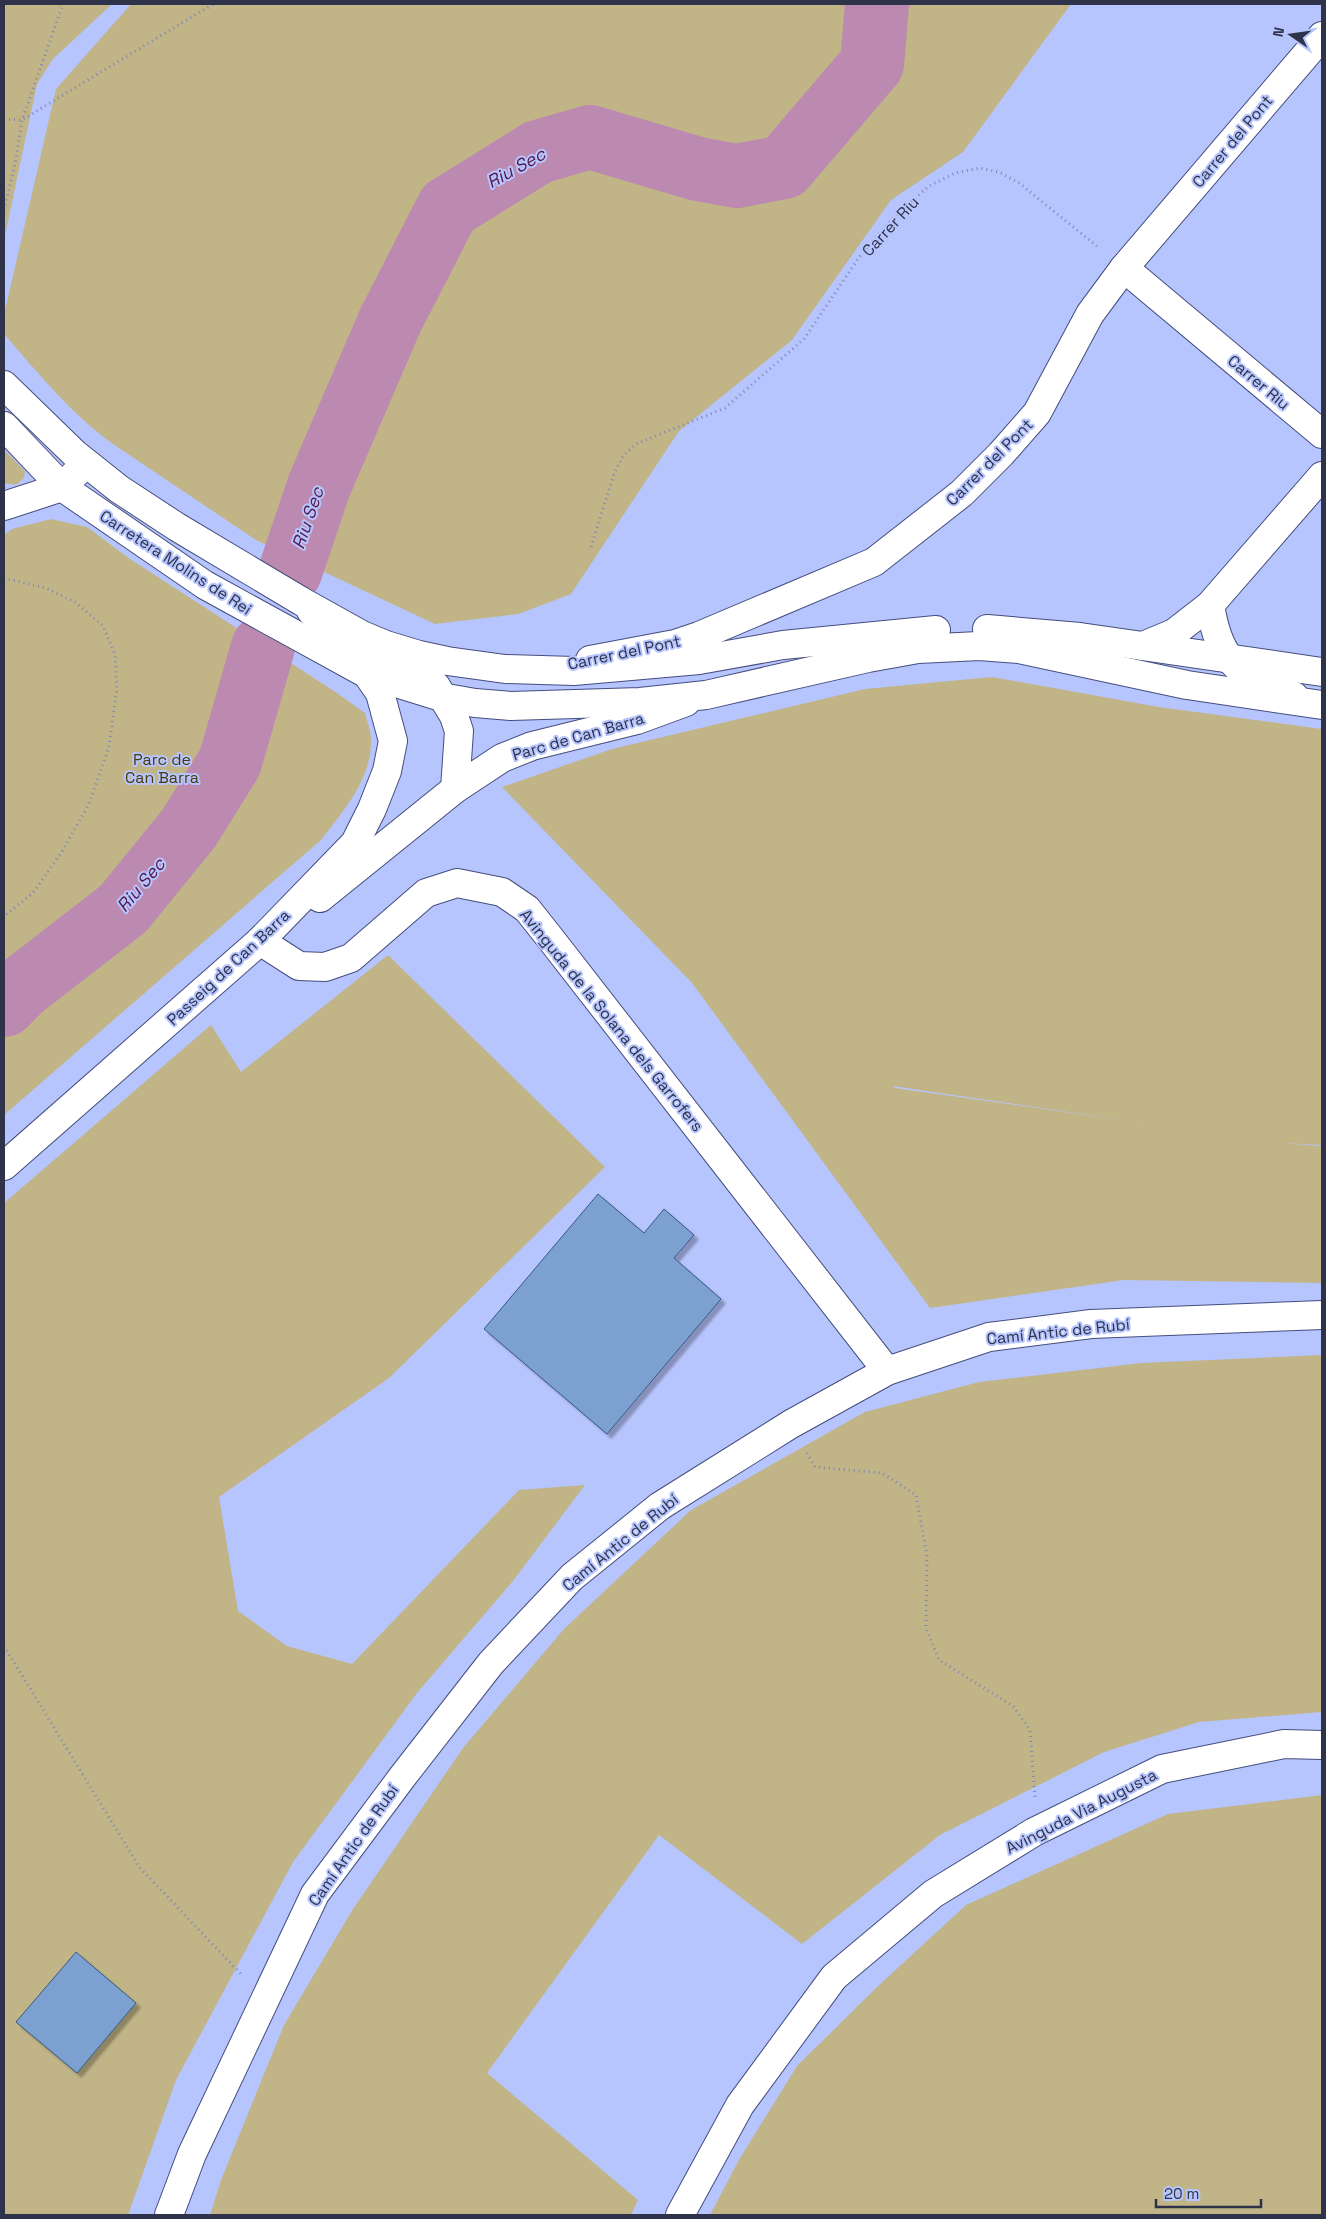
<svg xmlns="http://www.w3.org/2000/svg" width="1326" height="2219" viewBox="0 0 1326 2219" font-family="'Space Grotesk',sans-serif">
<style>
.green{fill:#c1b487;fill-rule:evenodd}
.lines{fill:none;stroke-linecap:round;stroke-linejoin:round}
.river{stroke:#bc89b1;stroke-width:64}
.building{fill:#7ba1d0;stroke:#365984;filter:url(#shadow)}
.minor-casing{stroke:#444d7e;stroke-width:30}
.secondary-casing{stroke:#444d7e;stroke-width:30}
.path{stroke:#7e88b3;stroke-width:3;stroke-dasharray:1 4;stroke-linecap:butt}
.minor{stroke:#fff;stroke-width:28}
.secondary{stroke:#fff;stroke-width:28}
.labels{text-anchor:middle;stroke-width:4;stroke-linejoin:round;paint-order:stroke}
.street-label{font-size:16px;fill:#2e334a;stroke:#b7c5fe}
.park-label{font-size:16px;fill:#473b09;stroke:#b7c5fe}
.water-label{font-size:18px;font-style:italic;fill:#55184c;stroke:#b7c5fe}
</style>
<defs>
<filter id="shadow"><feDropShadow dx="4.5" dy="4.5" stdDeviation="1" flood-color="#0004"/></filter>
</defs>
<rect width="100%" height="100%" fill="#b7c5fe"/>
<g class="green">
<path d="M 4,4 L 112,4 L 53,59 L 37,84 L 4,240 Z"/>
<path d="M 131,4 L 1071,4 L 963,152 L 891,200 L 792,340 L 679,431 L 571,594 L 518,614 L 435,624 L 256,540 L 119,448 C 74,418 39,374 4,334 L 4,315 L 56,89 Z"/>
<path d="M 4,450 L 25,471 L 24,478 L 16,485 L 4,483 Z"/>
<path d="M 51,519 L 87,527 L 130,559 L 334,691 L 365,713 C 367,721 371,731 371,739 C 372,779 344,810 321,840 L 4,1115 L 4,535 L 12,529 Z"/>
<path d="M 992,677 L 1159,707 L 1322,729 L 1322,1145 L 1282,1143 L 1322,1146 L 1322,1283 L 1124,1280 L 930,1308 L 692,983 L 502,787 L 612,749 L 865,689 ZM 892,1086 L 1143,1123 L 895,1088 Z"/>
<path d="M 388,955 L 605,1167 L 389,1378 L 219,1497 L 238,1611 L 287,1646 L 352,1664 L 519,1490 L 585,1485 L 513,1581 L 417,1693 L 293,1862 L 176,2080 L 128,2215 L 4,2215 L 4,1203 L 211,1025 L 241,1072 Z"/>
<path d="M 1322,1355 L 1322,1712 L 1199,1722 L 1104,1752 L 940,1835 L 802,1944 L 659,1835 L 487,2073 L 638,2200 L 631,2215 L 210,2215 L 221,2180 L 284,2025 L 353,1909 L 463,1748 L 564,1629 L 691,1510 L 865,1412 L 979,1382 L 1141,1363 Z"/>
<path d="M 1322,1795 L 1322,2215 L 710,2215 L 740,2158 L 797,2066 L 877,1987 L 966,1905 L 1168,1814 Z"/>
</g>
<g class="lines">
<g class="river">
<path d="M 290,572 L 319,486 L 390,321 L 448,208 L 538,152 L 590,137 L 698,169 L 737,176 L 784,167 L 872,64 L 877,4"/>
<path d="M 4,1005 L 21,988 L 123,909 L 189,828 L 230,762 L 263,647"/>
</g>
</g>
<g class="building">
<path d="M 598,1194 L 644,1233 L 664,1209 L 694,1235 L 674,1258 L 721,1299 L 607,1434 L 484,1329 Z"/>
<path d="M 76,1952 L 136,2003 L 77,2073 L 16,2022 Z"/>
</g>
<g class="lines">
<defs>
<g id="minor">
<path d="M 1124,268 L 1322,434"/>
<path d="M 4,506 L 62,487 L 86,463"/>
<path d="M 1210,605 C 1220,666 1241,675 1294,696"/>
<path d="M 311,611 L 339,639 L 376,662 L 424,675 L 436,686 L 454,716 L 459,731 L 455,789"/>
<path d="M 1143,646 L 1174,633 L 1210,605 L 1322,476"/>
<path d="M 590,660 L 675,644 L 699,636 L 874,562 L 962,493 L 1001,454 L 1037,413 L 1090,314 L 1124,268 L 1322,36"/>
<path d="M 320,898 L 455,789 L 502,758 L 532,746 L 637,720 L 686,702"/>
<path d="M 260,941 L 299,966 L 325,967 L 351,958 L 426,893 L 457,883 L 502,892 L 527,909 L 550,938 L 887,1371"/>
<path d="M 4,1166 L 260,941 L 355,843 L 372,809 L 387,771 L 393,741 L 380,693 L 367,674"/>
<path d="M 169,2215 L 192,2154 L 315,1894 L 403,1776 L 491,1663 L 572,1577 L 660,1506 L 791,1424 L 887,1371 L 989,1337 L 1091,1324 L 1322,1315"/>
<path d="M 680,2215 L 740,2105 L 834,1977 L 933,1894 L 1034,1832 L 1162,1769 L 1284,1744 L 1322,1745"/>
</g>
<g id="secondary">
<path d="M 4,385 L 75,454 L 119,489 L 177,527 L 301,601 L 362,635 L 386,645 L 419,655 L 447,661 L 505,669 L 574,671 L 699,660 L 783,645 L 936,630"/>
<path d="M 4,426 L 62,487 L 205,585 L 367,674 L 441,697 L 475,703 L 511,706 L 640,702 L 706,695 L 868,658 L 918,649 L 979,646 L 1019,649 L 1187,685 L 1322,705"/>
<path d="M 987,629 L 1080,637 L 1322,672"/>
</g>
</defs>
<use href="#minor" class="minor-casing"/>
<use href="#secondary" class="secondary-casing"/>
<g class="path">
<path d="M 4,119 L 22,120 L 213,4"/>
<path d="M 4,210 L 15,164 L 22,120 L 63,4"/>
<path d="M 591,547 L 614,474 L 623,456 L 636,444 L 725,408 L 804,339 L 862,253 L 896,215 L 929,186 L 955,173 L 980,168 L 1001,173 L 1019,183 L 1098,247"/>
<path d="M 4,578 L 46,588 L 75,602 L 103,626 L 115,655 L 117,688 L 109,747 L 88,806 L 61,853 L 33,893 L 4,916"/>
<path d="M 807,1453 L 815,1467 L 882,1473 L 916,1495 L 927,1555 L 926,1628 L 939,1660 L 1013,1706 L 1030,1730 L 1035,1797"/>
<path d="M 4,1646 L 140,1868 L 241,1974"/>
</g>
<use href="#minor" class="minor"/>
<use href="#secondary" class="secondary"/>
</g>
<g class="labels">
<g class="street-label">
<text transform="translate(1232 141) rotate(-50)" y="6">Carrer del Pont</text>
<text transform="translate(890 226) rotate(-47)" y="6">Carrer Riu</text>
<text transform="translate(1259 382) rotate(40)" y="6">Carrer Riu</text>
<text transform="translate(989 462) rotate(-45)" y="6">Carrer del Pont</text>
<text transform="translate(176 562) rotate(33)" y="6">Carretera Molins de Rei</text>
<text transform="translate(624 652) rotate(-12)" y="6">Carrer del Pont</text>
<text transform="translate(578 736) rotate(-16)" y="6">Parc de Can Barra</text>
<text transform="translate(228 967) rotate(-43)" y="6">Passeig de Can Barra</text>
<text transform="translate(612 1020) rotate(51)" y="6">Avinguda de la Solana dels Garrofers</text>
<text transform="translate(1058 1331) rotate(-6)" y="6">Camí Antic de Rubí</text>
<text transform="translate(620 1542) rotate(-39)" y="6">Camí Antic de Rubí</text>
<text transform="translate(1081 1811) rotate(-27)" y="6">Avinguda Via Augusta</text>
<text transform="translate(353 1845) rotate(-55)" y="6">Camí Antic de Rubí</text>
</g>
<g class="park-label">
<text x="162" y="765">Parc de<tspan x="162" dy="18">Can Barra</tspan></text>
</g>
<g class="water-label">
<text transform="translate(516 168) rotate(-29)" y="6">Riu Sec</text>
<text transform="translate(308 518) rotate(-71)" y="6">Riu Sec</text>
<text transform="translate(141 885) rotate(-50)" y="6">Riu Sec</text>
</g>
</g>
<rect width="1326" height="2219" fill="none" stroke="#2e334a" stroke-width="10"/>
<g transform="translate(1291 35) rotate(283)" stroke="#b7c5fe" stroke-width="4" paint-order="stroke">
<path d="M0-4L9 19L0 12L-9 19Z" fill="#2e334a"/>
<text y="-8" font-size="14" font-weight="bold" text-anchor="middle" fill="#2e334a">N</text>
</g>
<path d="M1156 2199v8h105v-8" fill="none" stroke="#2e334a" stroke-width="2.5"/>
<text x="1164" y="2199" font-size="15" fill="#2e334a" stroke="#b7c5fe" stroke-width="4" paint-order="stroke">20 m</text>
</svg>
